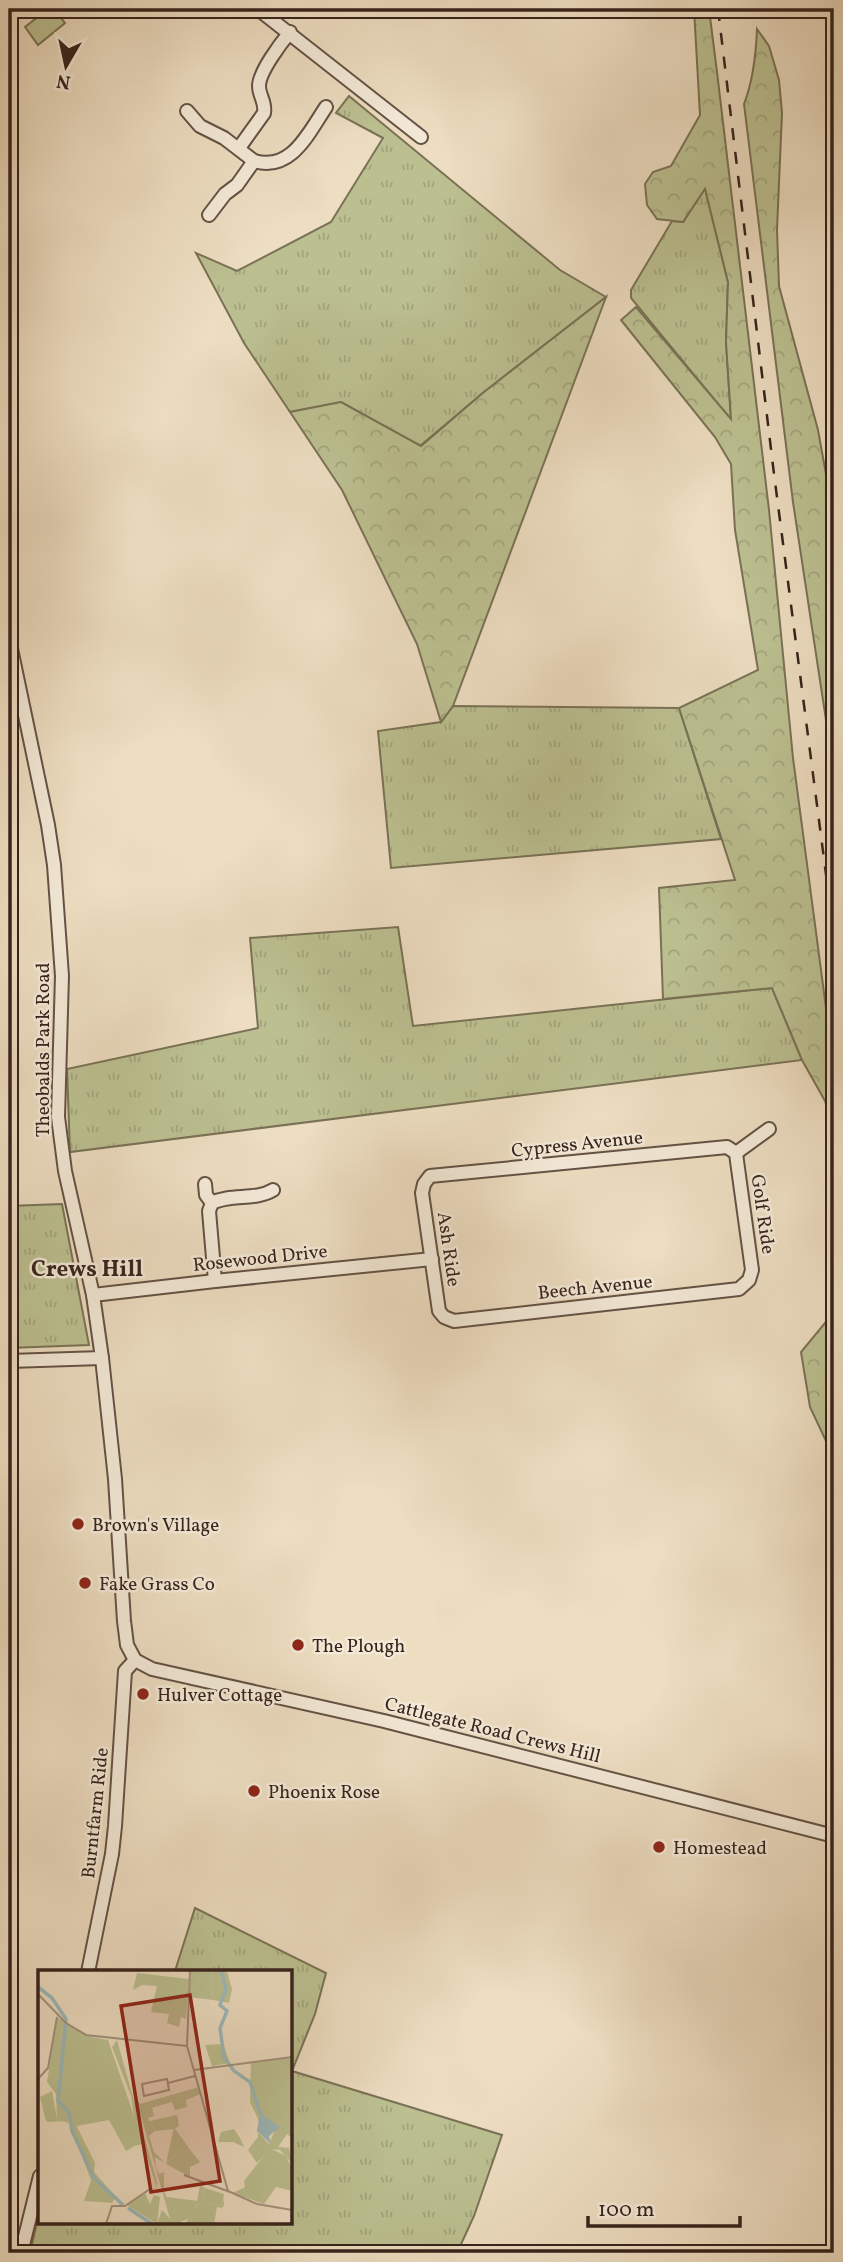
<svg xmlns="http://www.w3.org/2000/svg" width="843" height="2262" viewBox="0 0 843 2262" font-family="Vollkorn,serif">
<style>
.grass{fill:url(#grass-tufts);stroke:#7a7256;stroke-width:2}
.forest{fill:url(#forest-crowns);stroke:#7a7256;stroke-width:2}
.pitch{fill:#bcc091;stroke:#7a7256;stroke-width:2}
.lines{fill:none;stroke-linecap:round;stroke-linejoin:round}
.minor-casing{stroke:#645245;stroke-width:16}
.minor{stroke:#f3e9d7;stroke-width:12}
.rail{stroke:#37231c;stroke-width:2.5;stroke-dasharray:12 12;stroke-linecap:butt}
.poi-dot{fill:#8f2418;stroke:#f3e9d7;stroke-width:2.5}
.labels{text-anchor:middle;stroke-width:5;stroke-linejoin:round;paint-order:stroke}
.street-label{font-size:19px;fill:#37231c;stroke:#f3e9d7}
.poi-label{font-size:19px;fill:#37231c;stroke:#f3e9d7;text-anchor:start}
.quarter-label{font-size:23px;font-weight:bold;fill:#37231c;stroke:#f3e9d7}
.inset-river{fill:none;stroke:#9cbabc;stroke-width:3.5}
.inset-road{fill:none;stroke:#a4937f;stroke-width:2}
.view{fill:#8f2418;fill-opacity:0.15;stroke:#8f2418;stroke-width:3.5}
.inset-edge{fill:none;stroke:#37231c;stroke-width:3.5}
</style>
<defs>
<pattern id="grass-tufts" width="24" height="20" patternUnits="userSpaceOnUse" patternTransform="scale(1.75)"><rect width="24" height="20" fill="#bcc091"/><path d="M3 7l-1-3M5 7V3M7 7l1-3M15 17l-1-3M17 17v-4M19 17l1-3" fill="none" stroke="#a2a57c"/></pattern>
<pattern id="forest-crowns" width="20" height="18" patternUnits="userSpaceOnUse" patternTransform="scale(1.75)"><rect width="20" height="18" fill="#bcc091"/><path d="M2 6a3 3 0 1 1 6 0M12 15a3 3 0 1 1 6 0" fill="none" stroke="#a2a57c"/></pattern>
</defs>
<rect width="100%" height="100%" fill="#edddc1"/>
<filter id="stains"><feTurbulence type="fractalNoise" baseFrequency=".00286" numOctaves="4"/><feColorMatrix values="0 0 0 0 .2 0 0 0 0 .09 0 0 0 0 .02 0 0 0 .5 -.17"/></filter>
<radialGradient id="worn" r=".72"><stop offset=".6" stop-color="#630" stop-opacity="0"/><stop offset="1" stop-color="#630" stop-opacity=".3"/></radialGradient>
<g class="grass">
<path d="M 349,96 L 560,270 L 606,297 L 484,392 L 420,446 L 341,402 L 290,412 L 244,343 L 196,253 L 237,271 L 331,222 L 383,138 L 336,113 Z"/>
<path d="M 705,188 L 728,282 L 726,342 L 731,420 L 631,298 L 631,290 L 672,221 L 683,222 Z"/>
<path d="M 453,706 L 679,708 L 721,839 L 391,868 L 378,731 L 441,722 Z"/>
<path d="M 398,927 L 413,1026 L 772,988 L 802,1060 L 70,1152 L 67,1069 L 258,1028 L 250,938 Z"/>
<path d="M 62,1204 L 89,1345 L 9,1348 L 9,1206 Z"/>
<path d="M 195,1908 L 326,1973 L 315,2014 L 292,2071 L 502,2135 L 474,2216 L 457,2253 L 30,2253 L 40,2209 L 40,2222 L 290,2222 L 290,1972 L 175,1971 Z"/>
</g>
<g class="forest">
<path d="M 694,9 L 709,9 L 717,72 L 769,510 L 793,758 L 828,1023 L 834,1128 L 825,1101 L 802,1060 L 772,988 L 663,999 L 659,888 L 735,880 L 679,708 L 758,670 L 735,530 L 731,464 L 715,437 L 621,320 L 636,307 L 731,419 L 726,342 L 728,282 L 705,189 L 683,222 L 657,219 L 647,205 L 645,184 L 653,172 L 671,166 L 700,115 Z"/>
<path d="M 757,29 L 769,46 L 779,80 L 782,113 L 777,230 L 779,286 L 818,430 L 834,518 L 834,773 L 793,502 L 744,104 C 753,81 756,54 757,29 Z"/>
<path d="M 606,297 L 453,706 L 441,722 L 417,644 L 342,490 L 290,412 L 341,402 L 421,446 L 484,392 Z"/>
<path d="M 834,1312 L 834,1458 L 810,1407 L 801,1352 Z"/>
</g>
<path class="pitch" d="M 48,9 L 54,9 L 65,23 L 38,45 L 25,27 Z"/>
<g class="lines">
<defs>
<g id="minor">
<path d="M 258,9 L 421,137"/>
<path d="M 187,111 L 200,126 L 224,138 L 254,161 L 237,185 L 225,194 L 209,215"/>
<path d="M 239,148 L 264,113 C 266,102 259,96 259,86 C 259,72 281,43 290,32"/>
<path d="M 254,161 C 291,172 308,134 326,107"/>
<path d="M 9,639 L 48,825 L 54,865 L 62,976 L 58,1117 L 65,1171 L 93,1295 L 102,1358 L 115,1479 L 124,1621 L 127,1645 L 135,1660 L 152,1669 L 384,1721 L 834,1836"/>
<path d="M 727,1147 L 736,1153 L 737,1161 L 752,1270 L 749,1280 L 739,1289 L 454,1321 L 444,1317 L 439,1311 L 422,1193 L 424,1184 L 430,1176 Z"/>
<path d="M 736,1153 L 769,1129"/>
<path d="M 205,1184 L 206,1195 L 212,1203"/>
<path d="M 215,1281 L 209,1211 L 212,1203 C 231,1193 255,1201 273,1190"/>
<path d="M 93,1295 L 215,1281 L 432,1259"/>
<path d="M 9,1361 L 102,1358"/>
<path d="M 88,1972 L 112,1854 L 115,1826 L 125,1671 L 135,1660"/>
<path d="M 21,2253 L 40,2176"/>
</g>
</defs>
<use href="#minor" class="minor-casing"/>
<use href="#minor" class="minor"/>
<path class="rail" d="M 718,9 L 774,474 L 834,936"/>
</g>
<g class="poi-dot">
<circle cx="78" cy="1524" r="7"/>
<circle cx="85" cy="1583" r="7"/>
<circle cx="298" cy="1645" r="7"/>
<circle cx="143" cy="1694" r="7"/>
<circle cx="254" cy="1791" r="7"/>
<circle cx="659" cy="1847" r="7"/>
</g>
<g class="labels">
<g class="street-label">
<text transform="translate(42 1050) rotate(-90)" y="7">Theobalds Park Road</text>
<text transform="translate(577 1143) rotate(-6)" y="7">Cypress Avenue</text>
<text transform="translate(764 1214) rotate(82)" y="7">Golf Ride</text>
<text transform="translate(450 1249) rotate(82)" y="7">Ash Ride</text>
<text transform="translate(260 1257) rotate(-6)" y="7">Rosewood Drive</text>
<text transform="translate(595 1286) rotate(-6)" y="7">Beech Avenue</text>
<text transform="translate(493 1729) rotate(14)" y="7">Cattlegate Road Crews Hill</text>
<text transform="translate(94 1813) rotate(-84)" y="7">Burntfarm Ride</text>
</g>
<g class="poi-label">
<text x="92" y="1531">Brown's Village</text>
<text x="99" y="1590">Fake Grass Co</text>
<text x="312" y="1652">The Plough</text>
<text x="157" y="1701">Hulver Cottage</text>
<text x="268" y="1798">Phoenix Rose</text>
<text x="673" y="1854">Homestead</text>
</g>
<g class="quarter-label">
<text x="87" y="1276">Crews Hill</text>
</g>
</g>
<g transform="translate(38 1970)">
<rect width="254" height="254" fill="#edddc1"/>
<path d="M 153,0 L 173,0 L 175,30 L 151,27 ZM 99,3 L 151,9 L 148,49 L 143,47 L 141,57 L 129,53 L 131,44 L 113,42 L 119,16 L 104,15 L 95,20 ZM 19,47 L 54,67 L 70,70 L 98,152 L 96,176 L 88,181 L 71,150 L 39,156 L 19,149 L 18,124 L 9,112 ZM 185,74 L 192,93 L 174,96 L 167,75 ZM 161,117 L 163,124 L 148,130 L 149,137 L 137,140 L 134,132 L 106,140 L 102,134 ZM 139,145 L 141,156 L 136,159 L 117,161 L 112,151 ZM 232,178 L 248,186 L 254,198 L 254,221 L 238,217 L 226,234 L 195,223 L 207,217 L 206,211 ZM 142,180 L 153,181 L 162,192 L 152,197 L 152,207 L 128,194 ZM 107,223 L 112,234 L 116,225 L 122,227 L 119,254 L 89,235 Z" fill="#bcc091"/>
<path d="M 173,0 L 189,2 L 194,19 L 191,33 L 175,30 ZM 79,70 L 119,212 L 119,218 L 105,174 L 96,176 L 88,150 L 57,106 L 50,78 L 53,75 L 54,91 L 94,156 L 97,154 L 93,126 L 74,77 ZM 254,88 L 254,168 L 249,164 L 240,177 L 251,178 L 254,193 L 242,180 L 232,179 L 219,193 L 210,180 L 220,167 L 220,149 L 212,132 L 213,92 ZM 222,143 L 238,158 L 231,174 L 219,161 ZM 14,121 L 19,149 L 28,151 L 9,152 L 7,148 L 2,127 ZM 98,128 L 106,139 L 114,137 L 116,146 L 110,148 L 117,161 L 111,166 L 116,182 L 127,193 L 117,187 L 118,197 L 121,204 L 126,202 L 126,222 L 144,254 L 119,254 L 124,240 L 132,249 ZM 31,152 L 38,155 L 57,193 L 56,202 L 71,224 L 88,235 L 76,229 L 74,233 L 53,210 ZM 136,157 L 153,181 L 142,180 L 128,194 ZM 196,159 L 202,168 L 206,177 L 195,172 L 180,172 L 183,162 ZM 162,215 L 167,218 L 165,231 L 184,236 L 186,229 L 186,235 L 184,238 L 179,237 L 176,254 L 147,254 L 158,238 Z" fill="#bcc091" fill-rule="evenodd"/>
<path d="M 129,227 L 160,231 L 154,248 L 141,252 Z" fill="#bcc091"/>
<path d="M 56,202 L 77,226 L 74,233 L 46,231 ZM 167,218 L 186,224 L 184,236 L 165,231 Z" fill="#bcc091"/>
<path d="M 222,143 L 242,157 L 231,166 L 233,174 L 219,161 Z" fill="#9cbabc"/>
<path class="inset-river" d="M 183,0 L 188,19 L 182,35 L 189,41 L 182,58 L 186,87 L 196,101 L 212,112 L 223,145M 0,17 L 14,28 L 28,49 L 20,131 L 31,142 L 34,161 L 56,208 L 85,235M 90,238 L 114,254"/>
<path class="inset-road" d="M 152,0 L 149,76 L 190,221 L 219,234 L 254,240M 0,24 L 28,53 L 48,65 L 149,76M 156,100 L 254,87M 0,109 L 10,98 L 19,47M 129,109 L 131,120 L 106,126 L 104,114 ZM 130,113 L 157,106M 146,205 L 192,222M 68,254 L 74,236 L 87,236 L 112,219"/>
<path class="view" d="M 152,25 L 182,211 L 113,222 L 83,36 Z"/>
<rect width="254" height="254" class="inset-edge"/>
</g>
<rect width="843" height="2262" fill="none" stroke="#edddc1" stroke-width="35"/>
<rect x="10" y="10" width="822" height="2241" fill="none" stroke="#37231c" stroke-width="3.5"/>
<rect x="18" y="18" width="808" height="2227" fill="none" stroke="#37231c" stroke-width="2"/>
<g transform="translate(66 66) rotate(189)" stroke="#f3e9d7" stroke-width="5" paint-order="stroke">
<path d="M0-5L12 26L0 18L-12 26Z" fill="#37231c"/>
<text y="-10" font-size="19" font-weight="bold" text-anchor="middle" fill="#37231c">N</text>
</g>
<path d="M588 2216v10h152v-10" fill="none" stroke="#37231c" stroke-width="3.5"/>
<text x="598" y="2216" font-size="21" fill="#37231c" stroke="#f3e9d7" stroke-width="5" paint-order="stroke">100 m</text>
<rect width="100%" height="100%" filter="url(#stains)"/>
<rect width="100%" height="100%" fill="url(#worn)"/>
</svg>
